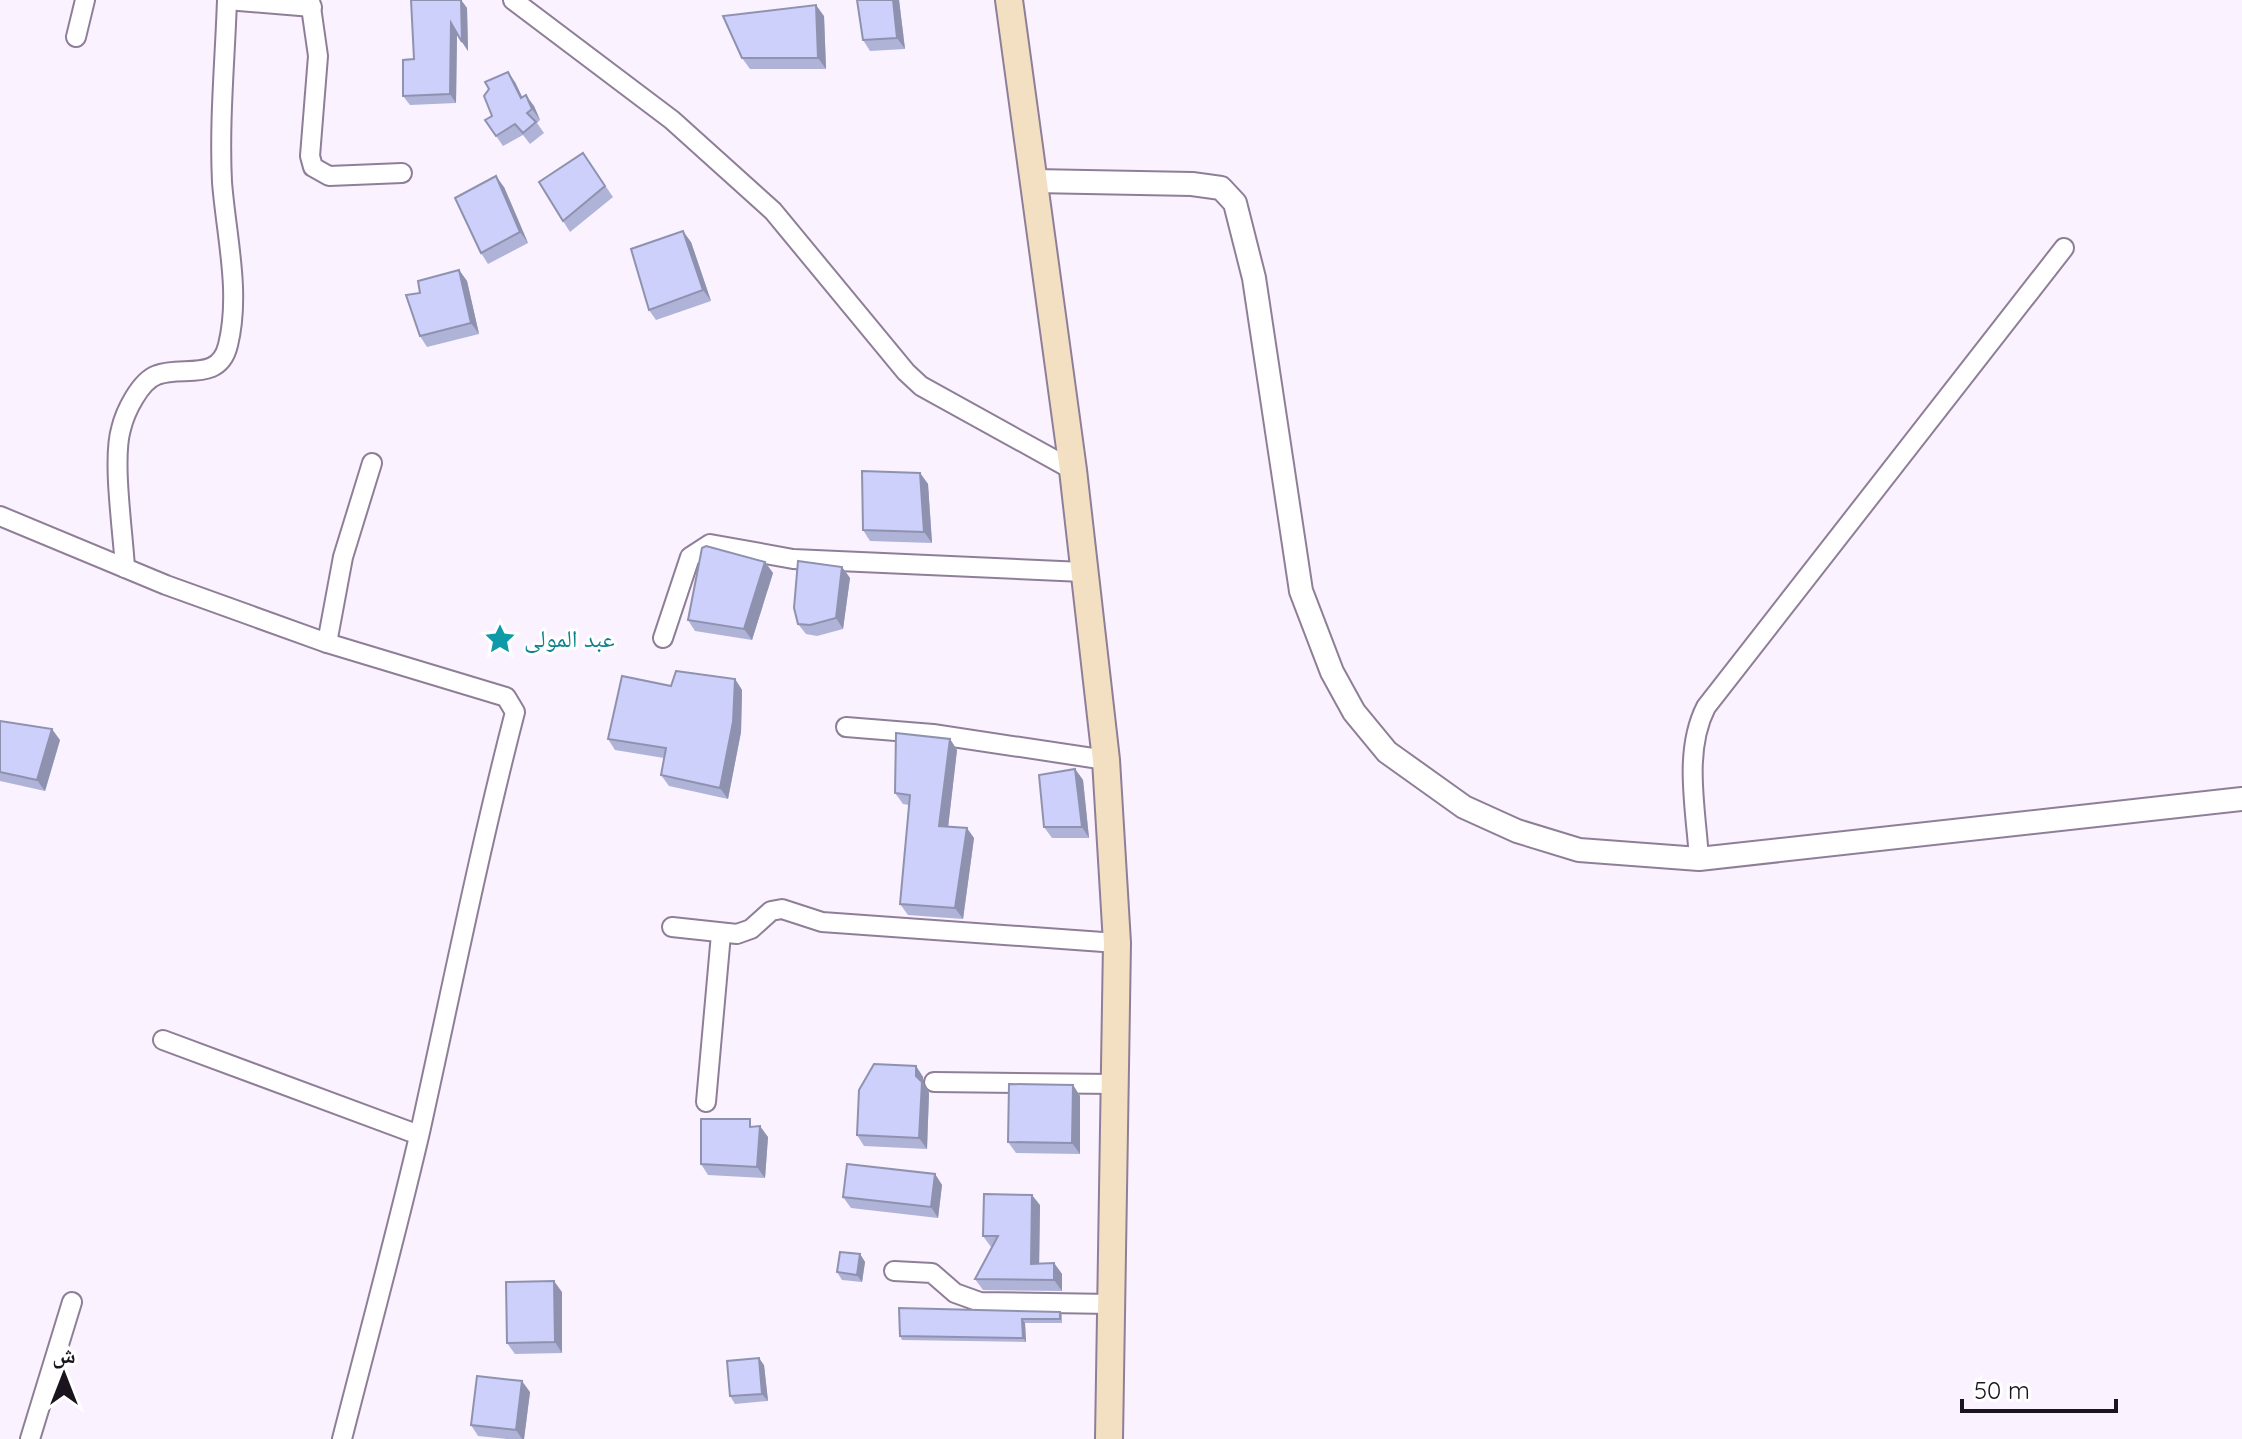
<svg xmlns="http://www.w3.org/2000/svg" width="2242" height="1439" viewBox="0 0 2242 1439" font-family="Quicksand,'Noto Naskh Arabic',sans-serif">
<style>
.lines{fill:none;stroke-linecap:round;stroke-linejoin:round}
.minor-casing{stroke:#8f7e98;stroke-width:22}
.tertiary-casing{stroke:#8f7e98;stroke-width:26}
.secondary-casing{stroke:#8f7e98;stroke-width:30}
.minor{stroke:#fff;stroke-width:18}
.tertiary{stroke:#fff;stroke-width:22}
.secondary{stroke:#f3e0c3;stroke-width:26}
.wall{fill:#afb3d7}
.shaded-wall{fill:#8f92af}
.building{fill:#ccd0fa;stroke:#8f92af;stroke-width:2}
.labels{text-anchor:middle;stroke-width:6;stroke-linejoin:round;paint-order:stroke}
.culture-label{font-size:24px;fill:#0d838f;stroke:#fff;text-anchor:start}
</style>
<rect width="100%" height="100%" fill="#faf2fe"/>
<g class="lines">
<defs>
<g id="minor">
<path d="M 227,0 L 312,7"/>
<path d="M 310,0 L 318,56 L 310,156 L 313,167 L 329,176 L 402,173"/>
<path d="M 513,0 L 672,120 L 773,211 L 906,372 L 921,386 L 1073,470"/>
<path d="M 76,37 L 85,0"/>
<path d="M 0,516 L 166,585 L 327,643 L 506,697 L 515,712 C 479,851 451,992 420,1132 C 396,1235 368,1337 342,1439"/>
<path d="M 125,568 C 123,532 112,460 121,429 C 125,412 140,381 157,375 C 182,365 219,383 228,345 C 241,292 226,235 222,182 C 219,122 225,60 227,0"/>
<path d="M 663,638 L 690,557 L 710,544 L 793,559 L 1083,572"/>
<path d="M 327,643 L 343,557 L 372,463"/>
<path d="M 846,727 L 933,734 L 1106,760"/>
<path d="M 1699,859 C 1696,809 1683,752 1706,707 L 2064,248"/>
<path d="M 672,927 L 737,934 L 751,929 L 771,911 L 782,909 L 822,922 L 1117,943"/>
<path d="M 163,1040 L 419,1135"/>
<path d="M 934,1082 L 1116,1084"/>
<path d="M 706,1102 L 721,934"/>
<path d="M 894,1271 L 932,1273 L 955,1293 L 980,1302 L 1112,1304"/>
<path d="M 30,1439 L 72,1302"/>
</g>
<path id="tertiary" d="M 1034,181 L 1192,184 L 1221,188 L 1235,203 L 1254,278 L 1301,591 L 1332,672 L 1354,712 L 1387,752 L 1464,807 L 1517,831 L 1579,850 L 1699,859 L 2242,799"/>
<path id="secondary" d="M 1009,0 L 1073,470 L 1106,760 L 1117,943 L 1109,1439"/>
</defs>
<use href="#minor" class="minor-casing"/>
<use href="#tertiary" class="tertiary-casing"/>
<use href="#secondary" class="secondary-casing"/>
<use href="#minor" class="minor"/>
<use href="#tertiary" class="tertiary"/>
<use href="#secondary" class="secondary"/>
</g>
<g class="wall">
<path d="M 411,0 L 461,0 L 467,8 L 468,51 L 457,34 L 456,103 L 410,105 L 403,96 L 414,59 Z"/>
<path d="M 899,0 L 905,49 L 870,51 L 863,40 Z"/>
<path d="M 824,16 L 826,69 L 750,69 L 742,58 Z"/>
<path d="M 515,82 L 522,97 L 534,106 L 540,120 L 537,123 L 544,133 L 530,144 L 523,135 L 503,146 L 485,120 L 492,116 Z"/>
<path d="M 583,153 L 613,197 L 570,232 L 563,221 Z"/>
<path d="M 504,187 L 528,243 L 488,264 L 481,253 Z"/>
<path d="M 691,242 L 711,301 L 656,320 L 649,310 Z"/>
<path d="M 459,270 L 467,281 L 479,334 L 427,347 L 420,336 L 420,293 Z"/>
<path d="M 920,473 L 928,484 L 932,543 L 870,541 L 863,530 Z"/>
<path d="M 765,562 L 773,573 L 752,640 L 695,631 L 688,620 Z"/>
<path d="M 842,567 L 850,578 L 843,629 L 817,636 L 806,634 L 798,624 Z"/>
<path d="M 735,679 L 742,690 L 741,732 L 728,799 L 669,786 L 661,775 L 664,758 L 615,750 L 608,739 L 671,686 Z"/>
<path d="M 0,721 L 60,740 L 45,791 L 0,781 Z"/>
<path d="M 950,739 L 957,750 L 948,826 L 974,838 L 963,919 L 908,915 L 900,904 L 909,805 L 903,804 L 895,793 Z"/>
<path d="M 1075,769 L 1083,780 L 1089,838 L 1052,838 L 1044,827 Z"/>
<path d="M 916,1066 L 923,1077 L 923,1084 L 929,1093 L 927,1149 L 864,1146 L 857,1135 Z"/>
<path d="M 1073,1085 L 1080,1096 L 1080,1154 L 1016,1153 L 1008,1142 Z"/>
<path d="M 755,1127 L 768,1137 L 765,1178 L 708,1175 L 701,1164 Z"/>
<path d="M 935,1174 L 942,1185 L 938,1218 L 851,1208 L 843,1197 Z"/>
<path d="M 1040,1205 L 1039,1264 L 1054,1263 L 1062,1274 L 1062,1291 L 983,1290 L 975,1279 L 992,1247 L 991,1247 L 983,1236 Z"/>
<path d="M 860,1254 L 865,1262 L 862,1282 L 842,1280 L 837,1272 Z"/>
<path d="M 562,1292 L 562,1353 L 515,1354 L 507,1343 Z"/>
<path d="M 1060,1312 L 1062,1315 L 1062,1323 L 1025,1323 L 1026,1342 L 902,1340 L 900,1336 Z"/>
<path d="M 764,1365 L 768,1401 L 735,1404 L 730,1396 Z"/>
<path d="M 530,1392 L 524,1439 L 507,1439 L 478,1436 L 471,1425 Z"/>
</g>
<g class="shaded-wall">
<path d="M 461,0 L 467,8 L 468,51 L 462,42 Z"/>
<path d="M 893,0 L 899,0 L 905,49 L 897,38 Z"/>
<path d="M 816,5 L 824,16 L 826,69 L 818,58 Z"/>
<path d="M 451,23 L 457,33 L 456,103 L 450,94 Z"/>
<path d="M 508,72 L 515,82 L 528,109 L 521,98 Z"/>
<path d="M 526,95 L 534,106 L 540,120 L 532,109 Z"/>
<path d="M 496,176 L 504,187 L 528,243 L 520,232 Z"/>
<path d="M 683,231 L 691,242 L 711,301 L 703,290 Z"/>
<path d="M 459,270 L 467,281 L 479,334 L 471,323 Z"/>
<path d="M 920,473 L 928,484 L 932,543 L 924,532 Z"/>
<path d="M 765,562 L 773,573 L 752,640 L 744,629 Z"/>
<path d="M 842,567 L 850,578 L 843,629 L 836,618 Z"/>
<path d="M 735,679 L 742,690 L 741,732 L 728,799 L 720,788 Z"/>
<path d="M 52,729 L 60,740 L 45,791 L 37,780 Z"/>
<path d="M 950,739 L 957,750 L 947,837 L 939,826 Z"/>
<path d="M 1075,769 L 1083,780 L 1089,838 L 1082,827 Z"/>
<path d="M 967,828 L 974,838 L 963,919 L 955,908 Z"/>
<path d="M 916,1066 L 923,1077 L 923,1084 L 929,1093 L 927,1149 L 919,1138 Z"/>
<path d="M 1073,1085 L 1080,1096 L 1080,1154 L 1072,1143 Z"/>
<path d="M 760,1126 L 768,1137 L 765,1178 L 757,1167 Z"/>
<path d="M 935,1174 L 942,1185 L 938,1218 L 931,1207 Z"/>
<path d="M 1032,1195 L 1040,1205 L 1039,1274 L 1031,1264 Z"/>
<path d="M 860,1254 L 865,1262 L 862,1282 L 857,1275 Z"/>
<path d="M 1054,1263 L 1062,1274 L 1062,1291 L 1054,1280 Z"/>
<path d="M 554,1281 L 562,1292 L 562,1353 L 555,1342 Z"/>
<path d="M 1022,1319 L 1025,1323 L 1026,1342 L 1023,1338 Z"/>
<path d="M 759,1358 L 764,1365 L 768,1401 L 762,1394 Z"/>
<path d="M 522,1381 L 530,1392 L 524,1439 L 522,1439 L 516,1430 Z"/>
</g>
<g class="building">
<path d="M 411,0 L 461,0 L 462,42 L 451,23 L 450,94 L 403,96 L 403,60 L 414,59 Z"/>
<path d="M 857,0 L 893,0 L 897,38 L 863,40 Z"/>
<path d="M 816,5 L 818,58 L 742,58 L 723,16 Z"/>
<path d="M 508,72 L 521,98 L 526,95 L 532,109 L 527,113 L 536,122 L 523,133 L 515,124 L 496,136 L 485,120 L 492,116 L 484,96 L 489,89 L 485,82 Z"/>
<path d="M 583,153 L 605,186 L 563,221 L 539,182 Z"/>
<path d="M 496,176 L 520,232 L 481,253 L 455,198 Z"/>
<path d="M 683,231 L 703,290 L 649,310 L 631,249 Z"/>
<path d="M 459,270 L 471,323 L 420,336 L 406,295 L 420,293 L 418,281 Z"/>
<path d="M 862,471 L 920,473 L 924,532 L 863,530 Z"/>
<path d="M 706,546 L 765,562 L 744,629 L 688,620 L 702,548 Z"/>
<path d="M 798,561 L 842,567 L 836,618 L 810,625 L 798,624 L 794,608 Z"/>
<path d="M 676,671 L 735,679 L 733,722 L 720,788 L 661,775 L 666,748 L 608,739 L 622,676 L 671,686 Z"/>
<path d="M 0,721 L 52,729 L 37,780 L 0,772 Z"/>
<path d="M 896,733 L 950,739 L 939,826 L 967,828 L 955,908 L 900,904 L 910,795 L 895,793 Z"/>
<path d="M 1075,769 L 1082,827 L 1044,827 L 1039,775 Z"/>
<path d="M 874,1064 L 916,1066 L 916,1076 L 922,1082 L 919,1138 L 857,1135 L 859,1090 Z"/>
<path d="M 1009,1084 L 1073,1085 L 1072,1143 L 1008,1142 Z"/>
<path d="M 701,1119 L 750,1119 L 750,1127 L 760,1126 L 757,1167 L 701,1164 Z"/>
<path d="M 847,1164 L 935,1174 L 931,1207 L 843,1197 Z"/>
<path d="M 984,1194 L 1032,1195 L 1031,1264 L 1054,1263 L 1054,1280 L 975,1279 L 998,1236 L 983,1236 Z"/>
<path d="M 840,1252 L 860,1254 L 857,1275 L 837,1272 Z"/>
<path d="M 554,1281 L 555,1342 L 507,1343 L 506,1282 Z"/>
<path d="M 899,1308 L 1060,1312 L 1060,1319 L 1022,1319 L 1023,1338 L 900,1336 Z"/>
<path d="M 759,1358 L 762,1394 L 730,1396 L 727,1361 Z"/>
<path d="M 477,1376 L 522,1381 L 516,1430 L 471,1425 Z"/>
</g>
<defs>
<symbol id="sight-bare" viewBox="-9 -9 18 18"><path d="M0-6L1.8-2.2L6-1.7L2.9 1.2L3.7 5.4L0 3.3L-3.7 5.4L-2.9 1.2L-6-1.7L-1.8-2.2Z" fill="#0f9aa8" stroke="#fff" stroke-width="2.5" paint-order="stroke"/></symbol>
</defs>
<g fill-rule="evenodd">
<use href="#sight-bare" x="478" y="617" width="44" height="44"/>
</g>
<g class="labels">
<g class="culture-label">
<text x="524" y="647">عبد المولى</text>
</g>
</g>
<g transform="translate(64 1375)" stroke="#ffffff" stroke-width="6" paint-order="stroke">
<path d="M0-6L14 30L0 20L-14 30Z" fill="#1b141e"/>
<text y="-12" font-size="22" font-weight="bold" text-anchor="middle" fill="#1b141e">ش</text>
</g>
<path d="M1962 1399v12h154v-12" fill="none" stroke="#1b141e" stroke-width="4"/>
<text x="1974" y="1399" font-size="24" fill="#1b141e" stroke="#ffffff" stroke-width="6" paint-order="stroke">50 m</text>
</svg>
